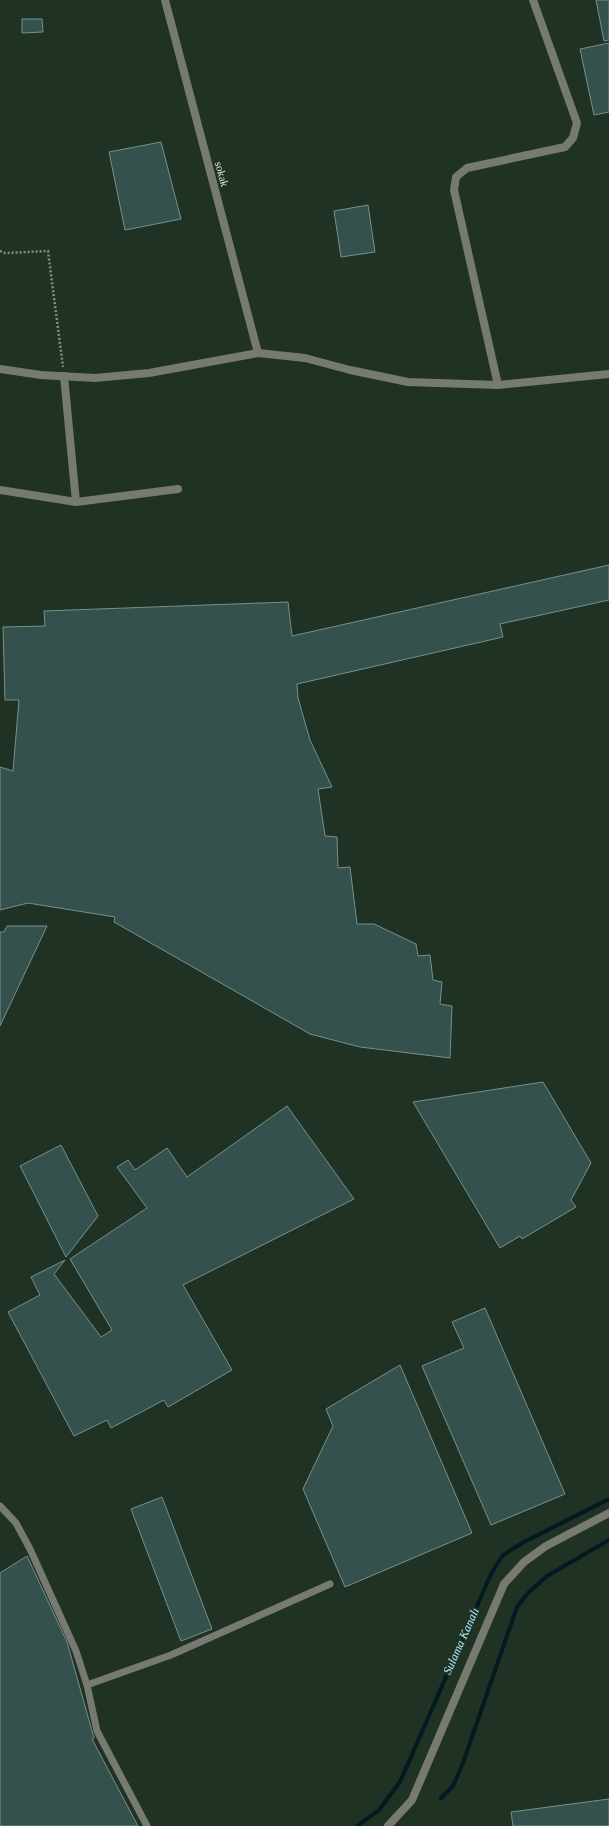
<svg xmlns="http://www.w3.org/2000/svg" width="609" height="1826" viewBox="0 0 609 1826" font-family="Georgia,serif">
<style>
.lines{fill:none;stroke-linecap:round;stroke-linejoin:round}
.stream{stroke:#021a20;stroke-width:4}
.building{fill:#35514d;stroke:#75928d}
.path{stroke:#818f84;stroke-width:2.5;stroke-dasharray:2 2;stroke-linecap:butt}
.service{stroke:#777a70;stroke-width:7}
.minor{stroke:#777a70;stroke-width:8}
.labels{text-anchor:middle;stroke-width:4;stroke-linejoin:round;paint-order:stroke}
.street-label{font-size:11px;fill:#dde8df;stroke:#203224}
.water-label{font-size:12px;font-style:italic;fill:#abebfa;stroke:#203224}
</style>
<rect width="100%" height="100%" fill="#203224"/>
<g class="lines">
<g class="stream">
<path d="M 441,1798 L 453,1786 L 463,1763 L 517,1607 L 528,1593 L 547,1576 L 609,1540"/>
<path d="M 357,1826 L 379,1810 L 400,1782 L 491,1574 L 503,1555 L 522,1543 L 609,1499"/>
</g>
</g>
<g class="building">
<path d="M 596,0 L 609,0 L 609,40 L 604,41 Z"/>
<path d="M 22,19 L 42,19 L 43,32 L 22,33 Z"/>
<path d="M 609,43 L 609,112 L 594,115 L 580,49 Z"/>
<path d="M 161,142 L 181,219 L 125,230 L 109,152 Z"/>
<path d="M 368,205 L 375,252 L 341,257 L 334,211 Z"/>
<path d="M 609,565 L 609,600 L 500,624 L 503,637 L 297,684 L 298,698 L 310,740 L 332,787 L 318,789 L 325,836 L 337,837 L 338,868 L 350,867 L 357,924 L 374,924 L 416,944 L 418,956 L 430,955 L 433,980 L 442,982 L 440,1004 L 452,1006 L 450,1058 L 360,1047 L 310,1034 L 114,922 L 115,917 L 28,903 L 0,910 L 0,767 L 13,771 L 19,700 L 5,700 L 3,627 L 45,626 L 44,611 L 288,602 L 292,636 Z"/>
<path d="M 7,926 L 47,926 L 0,1026 L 0,932 L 4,932 Z"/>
<path d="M 543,1082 L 591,1163 L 571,1200 L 576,1207 L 522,1239 L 520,1236 L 500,1248 L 413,1102 Z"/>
<path d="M 287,1106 L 354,1199 L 183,1285 L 232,1370 L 168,1407 L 164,1400 L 111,1428 L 107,1420 L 74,1436 L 8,1312 L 40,1295 L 31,1277 L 65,1260 L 54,1274 L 101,1337 L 112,1330 L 70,1259 L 147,1208 L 117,1167 L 128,1160 L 135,1170 L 167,1148 L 187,1177 Z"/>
<path d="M 61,1145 L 98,1216 L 66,1257 L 20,1166 Z"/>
<path d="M 485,1308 L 565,1494 L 491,1525 L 422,1366 L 464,1348 L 452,1322 Z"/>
<path d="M 400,1365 L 472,1533 L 345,1587 L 303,1489 L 333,1426 L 326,1409 Z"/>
<path d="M 162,1497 L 212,1629 L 181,1641 L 131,1509 Z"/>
<path d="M 27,1556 L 67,1642 L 94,1738 L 92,1739 L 138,1826 L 0,1826 L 0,1573 Z"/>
<path d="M 609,1799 L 609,1826 L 513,1826 L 511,1812 Z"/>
</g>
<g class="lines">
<path class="path" d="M 0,251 L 5,253 L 48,251 L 63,367"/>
<g class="service">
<path d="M 0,1506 L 16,1523 L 30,1549 L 76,1651 L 87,1685 L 171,1655 L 330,1584"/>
<path d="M 87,1685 L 97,1731 L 147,1826"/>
</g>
<g class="minor">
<path d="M 165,0 L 258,353"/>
<path d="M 0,369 L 41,375 L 95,378 L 149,373 L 258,353 L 305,358 L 350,370 L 408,382 L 498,385 L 609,374"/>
<path d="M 64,376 L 76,502"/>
<path d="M 498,385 L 454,190 L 456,177 L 467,168 L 565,147 L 573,138 L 577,123 L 533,0"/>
<path d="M 0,490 L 76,502 L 178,489"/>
<path d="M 388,1826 L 412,1800 L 504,1584 L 524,1562 L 546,1546 L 609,1513"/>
</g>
</g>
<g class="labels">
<g class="street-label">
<text transform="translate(222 174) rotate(75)" y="4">sokak</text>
</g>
<g class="water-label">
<text transform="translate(461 1641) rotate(-66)" y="4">Sulama Kanalı</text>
</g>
</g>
</svg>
